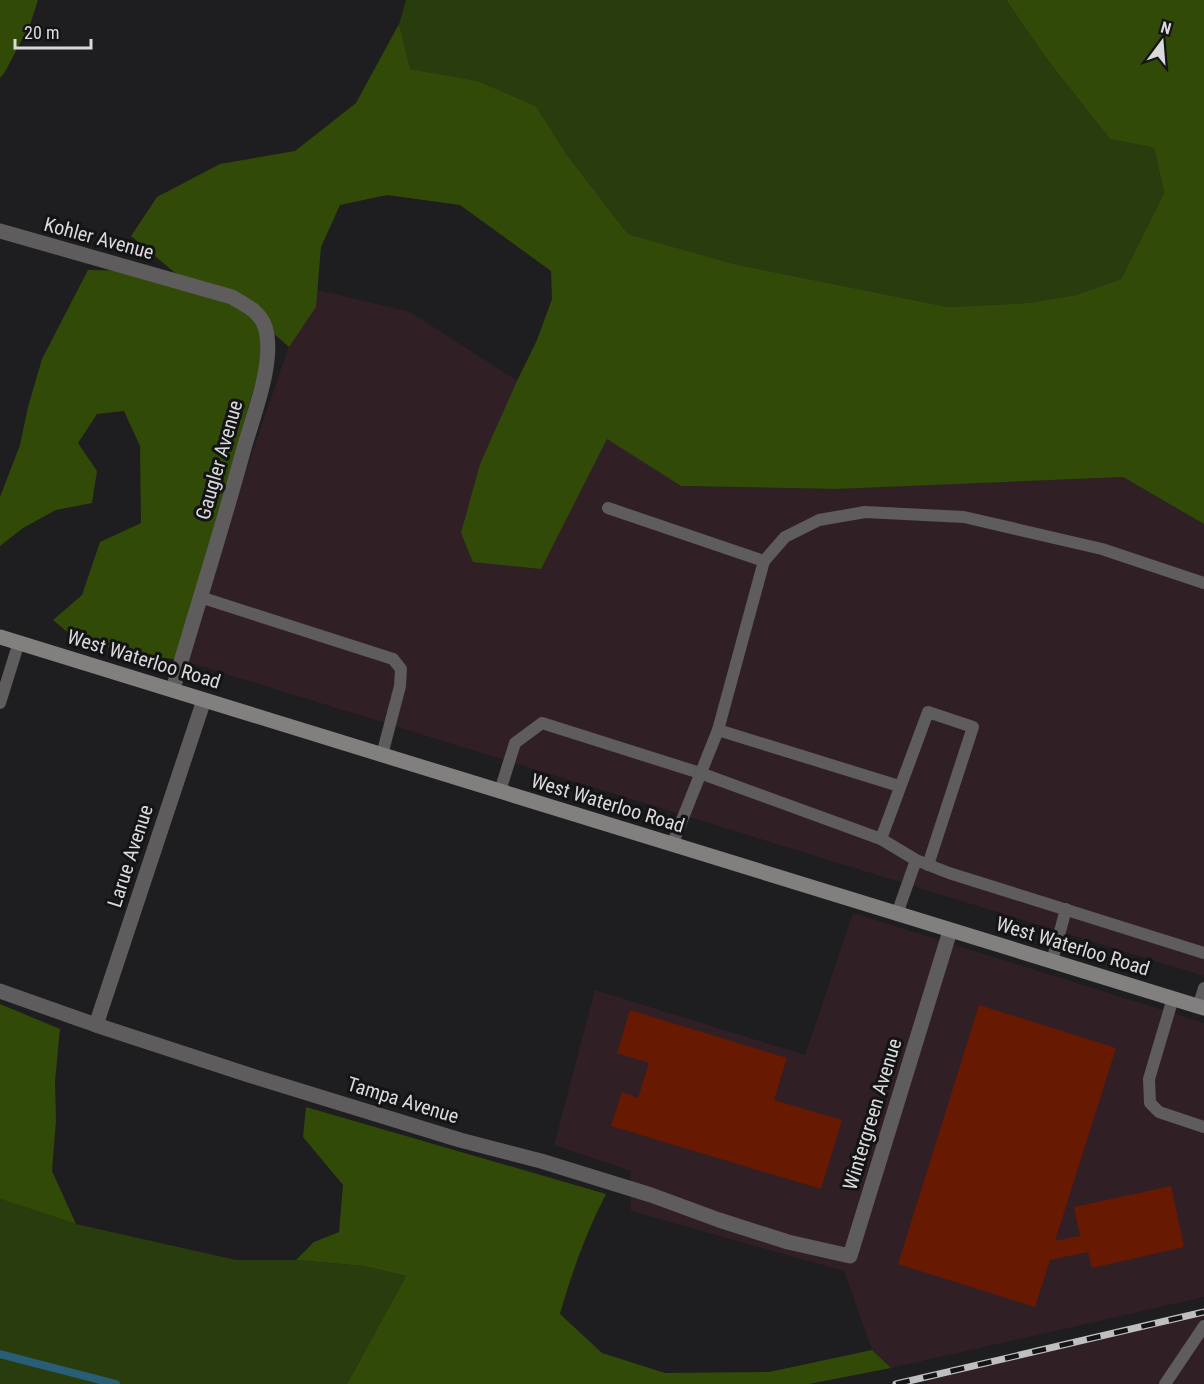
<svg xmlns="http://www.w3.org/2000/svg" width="1204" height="1384" viewBox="0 0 1204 1384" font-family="'Roboto Condensed',sans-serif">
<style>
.industrial{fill:#311f26}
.green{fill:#293c0d}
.forest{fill:#314a08}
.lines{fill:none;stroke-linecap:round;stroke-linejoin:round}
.stream{stroke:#285f77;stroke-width:8}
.building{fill:#671902}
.service{stroke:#5e5c5c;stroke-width:12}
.minor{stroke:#5e5c5c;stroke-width:15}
.secondary{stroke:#82807f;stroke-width:15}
.rail-casing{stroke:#bfbfc0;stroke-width:7}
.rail{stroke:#141416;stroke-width:4.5;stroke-dasharray:14;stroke-linecap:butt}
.labels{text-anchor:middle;stroke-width:6;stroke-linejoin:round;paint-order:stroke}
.street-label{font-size:20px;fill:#dadadb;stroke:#141416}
</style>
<rect width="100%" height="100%" fill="#1e1d20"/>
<g class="industrial">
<path d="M 309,288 L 410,312 L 681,486 L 836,489 L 1123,477 L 1204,524 L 1204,976 L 181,660 Z"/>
<path d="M 853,913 L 1204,1023 L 1204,1297 L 891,1368 L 872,1350 L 844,1271 L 631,1211 L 631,1171 L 554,1145 L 595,990 L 805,1055 Z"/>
<path d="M 1204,1312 L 1204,1384 L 927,1384 L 927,1377 Z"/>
</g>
<g class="green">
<path d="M 406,0 L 1006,0 L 1049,62 L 1110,139 L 1154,148 L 1164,193 L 1121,279 L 1076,295 L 1028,303 L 948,307 L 734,264 L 628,234 L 567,155 L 536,106 L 478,81 L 409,69 L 399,24 Z"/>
<path d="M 0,1199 L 76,1224 L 236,1260 L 296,1260 L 364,1266 L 406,1276 L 347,1384 L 0,1384 Z"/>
</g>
<g class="forest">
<path d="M 0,0 L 38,0 L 31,22 L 5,72 L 0,78 Z"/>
<path d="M 1006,0 L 1204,0 L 1204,524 L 1123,477 L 836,489 L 681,486 L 607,439 L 541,569 L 473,562 L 461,533 L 480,464 L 517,381 L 537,340 L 552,299 L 551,271 L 460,205 L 387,195 L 340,205 L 321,247 L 316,307 L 289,347 L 265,326 L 267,339 L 181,660 L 148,656 L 78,641 L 53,620 L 82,595 L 100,542 L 141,523 L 140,446 L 124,411 L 97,414 L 78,443 L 97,471 L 92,503 L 56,510 L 23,528 L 0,546 L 0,497 L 20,445 L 28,407 L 42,359 L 88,270 L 143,271 L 186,282 L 131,236 L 157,197 L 220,164 L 295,151 L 356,103 L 399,24 L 410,69 L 478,81 L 536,106 L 567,155 L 628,234 L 734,264 L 948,307 L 1028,303 L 1076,295 L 1121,279 L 1164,193 L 1154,148 L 1110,139 L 1049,62 Z"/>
<path d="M 0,1004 L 60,1029 L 55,1081 L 56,1120 L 52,1171 L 76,1224 L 0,1199 Z"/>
<path d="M 306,1107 L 606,1194 C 586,1233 572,1272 560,1314 L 602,1353 L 665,1373 L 769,1372 L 872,1350 L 891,1368 L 809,1384 L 347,1384 L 406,1276 L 364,1266 L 296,1260 L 314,1242 L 339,1232 L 343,1185 L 303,1137 Z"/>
</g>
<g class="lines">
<path class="stream" d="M 0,1354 L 116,1384"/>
</g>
<g class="building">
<path d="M 979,1005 L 1116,1048 L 1055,1241 L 1080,1236 L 1074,1207 L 1171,1186 L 1184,1247 L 1092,1268 L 1088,1252 L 1050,1260 L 1035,1307 L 898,1264 Z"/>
<path d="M 630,1010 L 787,1058 L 774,1100 L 842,1120 L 821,1189 L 611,1126 L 622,1092 L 638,1098 L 649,1063 L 617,1053 Z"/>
</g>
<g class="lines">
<g class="service">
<path d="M 608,508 L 764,561 L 718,730"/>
<path d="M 764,561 L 785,537 L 819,520 L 865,512 L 964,517 L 1102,549 L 1204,583"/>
<path d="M 200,597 L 393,659 L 401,669 L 400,686 L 382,755"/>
<path d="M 0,703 L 19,642"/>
<path d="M 500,791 L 515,743 L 542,723 L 700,773 L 881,839 L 916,860 L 949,873 L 1204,953"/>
<path d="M 881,839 L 928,712 L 973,727 L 928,865"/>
<path d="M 672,845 L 718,730 L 899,786"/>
<path d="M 897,914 L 916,860"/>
<path d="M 1052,961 L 1066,909"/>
<path d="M 1173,998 L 1149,1079 L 1150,1103 L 1159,1112 L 1204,1127"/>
<path d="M 1198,1007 L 1204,988"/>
<path d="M 1165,1384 L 1204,1326"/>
</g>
<g class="minor">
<path d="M 0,231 L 232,297 C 245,305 260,311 265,327 C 276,361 252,418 243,452 C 221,532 196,610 173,689"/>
<path d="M 0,991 L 96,1025 L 249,1075 L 460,1140 L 541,1161 L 651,1195 L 719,1220 L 788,1242 L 850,1256 L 950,931"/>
<path d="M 96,1025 L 204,700"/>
</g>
<path class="secondary" d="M 0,637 L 1204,1008"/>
<defs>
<path id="rail" d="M 896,1384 L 1204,1312"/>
</defs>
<use href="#rail" class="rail-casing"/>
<use href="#rail" class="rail"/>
</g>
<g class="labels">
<g class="street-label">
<text transform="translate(99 238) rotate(15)" y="7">Kohler Avenue</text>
<text transform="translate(219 460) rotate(-74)" y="7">Gaugler Avenue</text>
<text transform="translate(144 659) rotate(17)" y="7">West Waterloo Road</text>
<text transform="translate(608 803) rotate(17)" y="7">West Waterloo Road</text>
<text transform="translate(130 856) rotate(-72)" y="7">Larue Avenue</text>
<text transform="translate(1073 946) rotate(17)" y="7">West Waterloo Road</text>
<text transform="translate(403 1100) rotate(17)" y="7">Tampa Avenue</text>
<text transform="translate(872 1114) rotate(-73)" y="7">Wintergreen Avenue</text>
</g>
</g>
<g transform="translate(1162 42) rotate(16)" stroke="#141416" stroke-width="4.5" paint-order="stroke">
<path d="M0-4.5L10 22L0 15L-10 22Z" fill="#dadadb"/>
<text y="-9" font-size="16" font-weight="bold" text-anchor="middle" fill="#dadadb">N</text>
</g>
<path d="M15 39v9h76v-9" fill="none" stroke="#dadadb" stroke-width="3"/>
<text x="24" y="39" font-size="18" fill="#dadadb" stroke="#141416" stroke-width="4.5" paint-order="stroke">20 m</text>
</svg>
